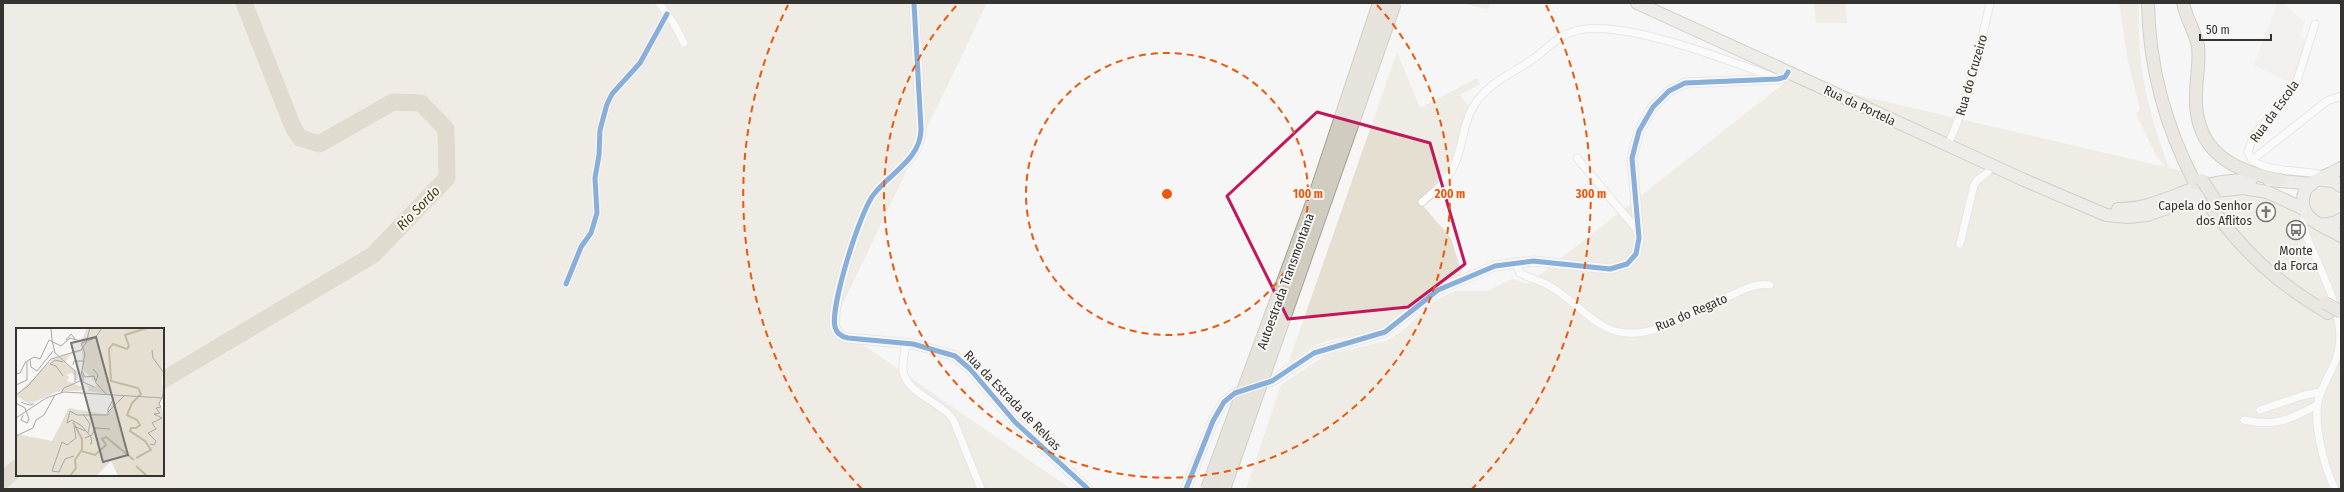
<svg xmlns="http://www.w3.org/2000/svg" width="2344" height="492" viewBox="0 0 2344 492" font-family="'Fira Sans Condensed',sans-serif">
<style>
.built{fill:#ebe9e4}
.green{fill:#e4dfd1;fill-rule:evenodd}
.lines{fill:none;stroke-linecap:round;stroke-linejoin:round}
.river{stroke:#c2baa1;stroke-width:17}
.minor-casing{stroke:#d3d3d2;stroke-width:9}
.tertiary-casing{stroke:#d3d3d2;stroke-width:11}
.primary-casing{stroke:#a4a093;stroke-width:14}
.trunk-casing{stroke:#a4a093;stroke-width:14}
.minor{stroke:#fefefe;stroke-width:7}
.tertiary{stroke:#fefefe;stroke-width:9}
.primary{stroke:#e3e0d8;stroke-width:12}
.trunk{stroke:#dad6cc;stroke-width:12}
.trunk-bridge-casing{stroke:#a4a093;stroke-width:14;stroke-linecap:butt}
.motorway-bridge-casing{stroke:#a4a093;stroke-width:16;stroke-linecap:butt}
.trunk-bridge{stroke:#dad6cc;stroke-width:12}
.motorway-bridge{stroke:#d0ccbf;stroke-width:14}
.cycleway-casing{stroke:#f8f7f4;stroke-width:8}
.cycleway{stroke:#0057b8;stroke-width:5}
.marked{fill:none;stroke:#c2185b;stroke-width:3;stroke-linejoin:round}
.ring{fill:none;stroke:#e8590c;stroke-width:2;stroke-dasharray:7 5}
.labels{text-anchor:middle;stroke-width:4;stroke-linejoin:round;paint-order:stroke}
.street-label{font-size:13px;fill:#343332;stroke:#f8f7f4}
.poi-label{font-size:13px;fill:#343332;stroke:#f8f7f4;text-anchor:end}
.water-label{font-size:14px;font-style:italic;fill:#4b3d0f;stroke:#f8f7f4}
.inset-river{fill:none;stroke:#c2baa1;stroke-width:2}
.inset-road{fill:none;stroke:#a9a8a7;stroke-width:1}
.view{fill:#787776;fill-opacity:0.15;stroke:#787776;stroke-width:2}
.inset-edge{fill:none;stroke:#343332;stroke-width:2}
.centre{fill:#e8590c;stroke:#f8f7f4;stroke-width:2}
.ring-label{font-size:12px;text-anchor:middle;font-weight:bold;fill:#e8590c;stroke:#f8f7f4;stroke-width:4;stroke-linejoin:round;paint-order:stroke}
</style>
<rect width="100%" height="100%" fill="#f7f6f5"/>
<path class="built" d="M 2277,3 L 2282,3 L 2305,22 L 2300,36 L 2305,38 L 2306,41 L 2293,84 L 2254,65 Z"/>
<g class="green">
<path d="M 3,3 L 987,3 L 833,324 L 1071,489 L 3,489 ZM 17,329 L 163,329 L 163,475 L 17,475 Z"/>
<path d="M 1462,3 L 1492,3 L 1487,9 Z"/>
<path d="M 1814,3 L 1845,3 L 1847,23 L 1816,23 Z"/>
<path d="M 2119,3 L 2139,3 C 2137,68 2147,107 2169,168 L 2276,193 L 2341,236 L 2341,489 L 1246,489 L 1281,385 L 1326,355 L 1386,341 L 1401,332 L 1435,301 L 1450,293 L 1457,291 L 1487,291 L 1512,279 L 1528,284 L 1792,77 L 1836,90 L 2165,167 L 2156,155 L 2136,114 L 2140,109 L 2128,61 Z"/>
<path d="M 1397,52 L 1420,108 L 1477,78 L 1480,84 L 1460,95 L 1470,108 C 1460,126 1458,147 1449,165 C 1441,179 1429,190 1418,200 L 1451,238 L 1462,274 C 1432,285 1414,310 1386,325 C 1367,336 1345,335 1324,342 C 1311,346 1299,356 1288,364 Z"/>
<circle cx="2325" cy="203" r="16"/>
</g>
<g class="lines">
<g class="river">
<path d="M 163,380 L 373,255 L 447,178 L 446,129 L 421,103 L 393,102 L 319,144 L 300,138 L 293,127 L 244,3"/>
<path d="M 3,480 L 17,468"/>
</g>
<defs>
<g id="minor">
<path d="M 659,3 L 674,24 L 684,43"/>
<path d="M 2315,24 L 2296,84 L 2253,137 L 2248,152 C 2254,176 2307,168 2325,176"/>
<path d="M 1948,145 C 1968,99 1979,52 1990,3"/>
<path d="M 1577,158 L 1639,232"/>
<path d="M 2252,160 L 2327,101 L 2341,96"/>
<path d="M 1422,202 C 1434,192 1447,181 1454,166 C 1464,145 1462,121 1477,101 C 1491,82 1511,74 1530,61 C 1546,51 1556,36 1575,31 C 1621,18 1730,61 1776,78"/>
<path d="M 2305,212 L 2303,222 L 2305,232 C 2317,265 2340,302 2340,338 C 2340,360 2327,375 2320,395 C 2311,418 2324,467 2335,489"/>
<path d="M 1960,244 L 1974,185 C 1978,176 1988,176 1992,166"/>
<path d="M 1515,262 L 1520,273 C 1530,279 1543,281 1553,288 C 1574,301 1591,323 1615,331 C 1651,342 1700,309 1732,295 C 1744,289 1756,283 1770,285"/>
<path d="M 566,284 L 581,247 L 591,233 L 597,213 L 595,178 L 599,155 L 600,130 L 607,104 L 612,94 L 640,63 L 667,14"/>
<path d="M 906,343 C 905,352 902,362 903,371 C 907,394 940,401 953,419 L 981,489"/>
<path d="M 2260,410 L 2301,396 L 2320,392"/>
<path d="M 2244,420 C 2276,427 2289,420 2317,405"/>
</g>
<g id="tertiary">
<path d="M 914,3 L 921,129 C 921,159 890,173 874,194 C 860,211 830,307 835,327 C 837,334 842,337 848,338 L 913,344 L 955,356 L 970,369 L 1015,422 L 1088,489"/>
<path d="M 1186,489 L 1213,421 L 1224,402 L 1235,393 L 1272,381 L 1314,353 L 1385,332 L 1438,290 L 1495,266 L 1533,261 L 1610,269 L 1627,264 L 1636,254 L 1639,238 L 1632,158 L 1639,131 L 1653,107 L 1669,91 L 1685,83 L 1778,79 L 1785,77 L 1788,72"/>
</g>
<g id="primary">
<path d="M 1637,3 L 2024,180 L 2106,215 L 2128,217 L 2147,215 L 2216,191 L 2243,188 L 2267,192 L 2304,209"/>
<path d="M 2341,168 C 2332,174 2319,177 2311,184 C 2306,188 2303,194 2303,200 C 2301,221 2327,227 2341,236"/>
<path d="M 2269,180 L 2312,184"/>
<path d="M 2320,180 L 2334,181 L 2341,186"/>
<path d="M 2118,209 C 2150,209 2170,196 2199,187 C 2216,182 2233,180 2251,180"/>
<path d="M 2321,225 L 2335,223 L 2341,219"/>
</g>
<g id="trunk">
<path d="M 2148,3 C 2149,67 2165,126 2195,183"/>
<path d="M 2183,3 C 2186,18 2195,31 2198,46 C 2200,62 2196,78 2196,95 C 2194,150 2231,171 2280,180"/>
<path d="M 2207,202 C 2244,252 2275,282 2328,313"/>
</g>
</defs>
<use href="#minor" class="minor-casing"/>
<use href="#tertiary" class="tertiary-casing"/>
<use href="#primary" class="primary-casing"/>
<use href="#trunk" class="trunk-casing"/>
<use href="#minor" class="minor"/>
<use href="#tertiary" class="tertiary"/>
<use href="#primary" class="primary"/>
<use href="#trunk" class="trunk"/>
<defs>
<g id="trunk-bridge">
<path d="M 2202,180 L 2215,200"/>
<path d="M 2325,303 L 2341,312"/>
</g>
<g id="motorway-bridge">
<path d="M 1208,489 L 1316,195 L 1380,3"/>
<path d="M 1223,489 L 1394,3"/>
</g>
</defs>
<use href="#trunk-bridge" class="trunk-bridge-casing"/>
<use href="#motorway-bridge" class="motorway-bridge-casing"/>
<use href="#trunk-bridge" class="trunk-bridge"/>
<use href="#motorway-bridge" class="motorway-bridge"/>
<defs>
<g id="cycleway">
<path d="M 914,3 L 921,129 C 921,159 890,173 874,194 C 860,211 830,307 835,327 C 837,334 842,337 848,338 L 913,344 L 955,356 L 970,369 L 1015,422 L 1088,489"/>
<path d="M 566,284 L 581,247 L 591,233 L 597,213 L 595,178 L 599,155 L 600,130 L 607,104 L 612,94 L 640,63 L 667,14"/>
<path d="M 1186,489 L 1213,421 L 1224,402 L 1235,393 L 1272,381 L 1314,353 L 1385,332 L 1438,290 L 1495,266 L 1533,261 L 1610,269 L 1627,264 L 1636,254 L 1639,238 L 1632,158 L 1639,131 L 1653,107 L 1669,91 L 1685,83 L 1778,79 L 1785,77 L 1788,72"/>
</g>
</defs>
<use href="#cycleway" class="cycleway-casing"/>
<use href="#cycleway" class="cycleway"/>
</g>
<path d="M0 0H2344V492H0ZM 1317,112 L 1430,143 L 1465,264 L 1408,307 L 1288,319 L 1227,196 Z" fill="#f7f6f5" fill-opacity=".55" fill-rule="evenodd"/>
<path class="marked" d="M 1317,112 L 1430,143 L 1465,264 L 1408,307 L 1288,319 L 1227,196 Z"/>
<g class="ring">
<circle cx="1167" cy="194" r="141"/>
<path d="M1377 5A283 283 0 1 1 957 5"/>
<path d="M862 489A424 424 0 0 1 788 5M1546 5A424 424 0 0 1 1472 489"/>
</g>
<defs>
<symbol id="church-ring" viewBox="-11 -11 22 22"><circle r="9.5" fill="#f8f7f4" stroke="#787776" stroke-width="1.5"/><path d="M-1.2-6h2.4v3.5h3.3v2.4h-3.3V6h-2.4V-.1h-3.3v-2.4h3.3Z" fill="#787776"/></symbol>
<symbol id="bus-ring" viewBox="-11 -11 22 22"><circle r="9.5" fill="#f8f7f4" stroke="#787776" stroke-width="1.5"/><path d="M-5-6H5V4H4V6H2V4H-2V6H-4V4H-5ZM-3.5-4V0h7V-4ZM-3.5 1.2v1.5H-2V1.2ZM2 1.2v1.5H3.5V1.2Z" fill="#787776"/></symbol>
</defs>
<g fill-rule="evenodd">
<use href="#church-ring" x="2255" y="201" width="22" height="22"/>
<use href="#bus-ring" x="2285" y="219" width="22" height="22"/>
</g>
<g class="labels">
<g class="street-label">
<text transform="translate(1971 75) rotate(-74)" y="5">Rua do Cruzeiro</text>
<text transform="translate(1860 105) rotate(25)" y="5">Rua da Portela</text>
<text transform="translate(2274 111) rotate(-54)" y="5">Rua da Escola</text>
<text transform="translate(1285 281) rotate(-70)" y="5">Autoestrada Transmontana</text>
<text transform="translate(1691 312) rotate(-23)" y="5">Rua do Regato</text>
<text transform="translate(1013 400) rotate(46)" y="5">Rua da Estrada de Relvas</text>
</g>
<g class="poi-label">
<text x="2252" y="210">Capela do Senhor<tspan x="2252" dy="15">dos Aflitos</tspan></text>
<text x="2296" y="255" text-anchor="middle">Monte<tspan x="2296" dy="15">da Forca</tspan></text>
</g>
<g class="water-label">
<text transform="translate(418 208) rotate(-46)" y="5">Rio Sordo</text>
</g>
</g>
<g transform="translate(16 328)">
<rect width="148" height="148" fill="#f7f6f5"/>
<path d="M 71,0 L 148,0 L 146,56 L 148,68 L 145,68 L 144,76 L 148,87 L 148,148 L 102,148 L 95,133 L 80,148 L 0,148 L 0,106 L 36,113 L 53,80 L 92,87 L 99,67 L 71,63 L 73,61 L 71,58 L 78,59 L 82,56 L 67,42 L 66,23 L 54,27 L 49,35 L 59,42 L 63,42 L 59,43 L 62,44 L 62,52 L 59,52 L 59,47 L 55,45 L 51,47 L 53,49 L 51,53 L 67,59 L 68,62 L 40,64 L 14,76 L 0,68 L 31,36 L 38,32 L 32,33 L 66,22 L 65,14 Z" fill="#e4dfd1"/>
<path class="inset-river" d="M 57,94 L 66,111 L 66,122M 120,130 L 135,122 L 129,113 L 114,103 L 115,100 L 120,100 L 124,97 L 121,92 L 111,87 L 116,75 L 125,66 L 122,60 L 95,53 L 93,21 L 97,16 L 111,21 L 113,18 L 109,7 L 131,0M 120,138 L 131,148M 54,148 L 60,140 L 59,132 L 65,123 L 79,127 L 90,117 L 86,111 L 90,109 L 118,132"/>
<path class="inset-road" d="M 35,0 L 36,12M 36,12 L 39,25 L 59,43 L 59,54M 50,12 L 55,6 L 59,11M 66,15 L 79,10 L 86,0M 136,22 L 137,30 L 148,45M 14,31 L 15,39 L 21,43 L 37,23M 57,37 L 58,33 L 68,33M 77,41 L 82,47 L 80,53M 66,43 L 69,49 L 78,48 L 80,55 L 90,66M 0,46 L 4,45 L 10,33M 67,46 L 67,54 L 78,59M 47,48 L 40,38 L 34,36 L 39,32 L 47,34M 0,57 L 11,52 L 11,33 L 18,29 L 24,31 L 33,12 L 45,18 L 54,10 L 64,13 L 68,11M 45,65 L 48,60 L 64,53 L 69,26 L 65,15M 0,67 L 12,58 L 35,31 L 65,22 L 70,15 L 74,0M 5,74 L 13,77 L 18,76M 0,75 L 9,80 L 13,91 L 11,95 L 5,92 L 7,87M 92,84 L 108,68M 67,86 L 74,96 L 72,105M 0,90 L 30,70 L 48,64 L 148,70M 79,100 L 94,101M 0,108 L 17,100 L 20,92 L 28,87 L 39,67M 69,110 L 76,107 L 80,99M 74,116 L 76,115 L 75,109 L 66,98 L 56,92 L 51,95 L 54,83 L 61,87 L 92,87 L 92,81 L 98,70 L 96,67M 134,116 L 138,117 L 140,113 L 132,105 L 140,101 L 136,95 L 146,90 L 138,86 L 144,85 L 140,80 L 145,79 L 143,76 L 148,64M 58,128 L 49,131 L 43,144 L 36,143 L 46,114 L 51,117 L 60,110 L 58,98 L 69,103"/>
<path class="view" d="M 80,9 L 112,127 L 87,134 L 55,15 Z"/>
<rect width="148" height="148" class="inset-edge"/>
</g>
<circle cx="1167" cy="194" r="6" class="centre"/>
<g class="ring-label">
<text x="1308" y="198">100 m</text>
<text x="1450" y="198">200 m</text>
<text x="1591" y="198">300 m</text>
</g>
<rect width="2344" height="492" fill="none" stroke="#343332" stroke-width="8"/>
<path d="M2200 34v6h71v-6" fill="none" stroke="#343332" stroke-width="2"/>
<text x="2206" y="34" font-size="12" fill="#343332" stroke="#f8f7f4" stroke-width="3" paint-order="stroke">50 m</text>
</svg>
